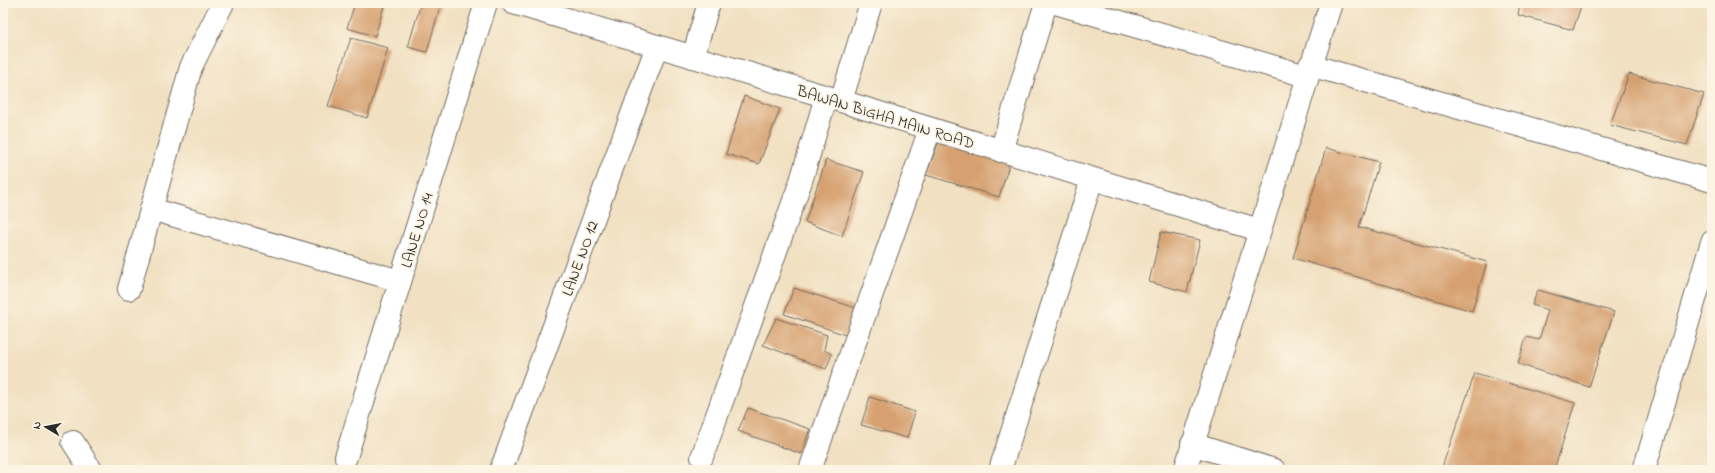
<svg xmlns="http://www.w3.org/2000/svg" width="1715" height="473" viewBox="0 0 1715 473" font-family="'Indie Flower',sans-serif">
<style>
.building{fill:#d6a06f}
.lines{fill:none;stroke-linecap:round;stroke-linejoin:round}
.minor-casing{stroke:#706a60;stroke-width:24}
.minor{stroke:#fff;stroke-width:22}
.labels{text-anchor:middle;stroke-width:4;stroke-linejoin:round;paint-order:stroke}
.street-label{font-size:16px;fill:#2b2b2b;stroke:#fcf5e5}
</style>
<rect width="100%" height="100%" fill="#fcf5e5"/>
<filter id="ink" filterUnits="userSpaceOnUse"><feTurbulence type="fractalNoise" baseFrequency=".025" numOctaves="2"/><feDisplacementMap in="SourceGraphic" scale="8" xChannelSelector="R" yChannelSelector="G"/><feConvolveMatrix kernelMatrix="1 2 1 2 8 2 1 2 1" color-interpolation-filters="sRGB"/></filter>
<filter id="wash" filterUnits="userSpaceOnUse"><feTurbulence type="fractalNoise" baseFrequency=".012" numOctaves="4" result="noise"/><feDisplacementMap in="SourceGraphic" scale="16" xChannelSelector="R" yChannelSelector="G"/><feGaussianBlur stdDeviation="0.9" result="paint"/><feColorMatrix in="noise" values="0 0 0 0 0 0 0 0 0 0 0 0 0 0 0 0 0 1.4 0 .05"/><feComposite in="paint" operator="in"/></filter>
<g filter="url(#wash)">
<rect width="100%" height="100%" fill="#f1e0c1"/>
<g id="blocks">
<g class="building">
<path d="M 355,3 L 385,3 L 375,36 L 347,28 Z"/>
<path d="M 421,3 L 441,3 L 427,52 L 408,47 Z"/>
<path d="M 1520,3 L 1582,3 L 1573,30 L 1518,15 Z"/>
<path d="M 351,38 L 388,48 L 367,118 L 328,106 Z"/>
<path d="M 1629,74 L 1704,94 L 1687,145 L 1610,125 Z"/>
<path d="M 744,96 L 780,109 L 759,164 L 726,154 Z"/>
<path d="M 939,141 L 1010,162 L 999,197 L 926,175 Z"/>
<path d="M 1326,148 L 1379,162 L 1359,227 L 1487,262 L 1472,311 L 1293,258 Z"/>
<path d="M 826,160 L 864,172 L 842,236 L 805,222 Z"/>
<path d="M 1161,232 L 1200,240 L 1187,292 L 1149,282 Z"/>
<path d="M 794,288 L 859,309 L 849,336 L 784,314 Z"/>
<path d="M 1538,290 L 1614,312 L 1589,387 L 1518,364 L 1526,337 L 1539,340 L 1548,310 L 1532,305 Z"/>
<path d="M 776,318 L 827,335 L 824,350 L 832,354 L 826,369 L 763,345 Z"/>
<path d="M 1475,373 L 1575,403 L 1554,470 L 1441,470 Z"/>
<path d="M 870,397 L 915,412 L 907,438 L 861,425 Z"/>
<path d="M 748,408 L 810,429 L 801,454 L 738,431 Z"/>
</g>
</g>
</g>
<g filter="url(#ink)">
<use href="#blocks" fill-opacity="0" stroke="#706a60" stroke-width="1"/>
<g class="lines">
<defs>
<g id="minor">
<path d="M 513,3 L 841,101 L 1259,230"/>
<path d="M 1055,3 L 1306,76"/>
<path d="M 693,57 L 709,3"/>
<path d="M 1310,65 L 1712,181"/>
<path d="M 841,101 L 871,3"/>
<path d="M 1001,151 L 1046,3"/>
<path d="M 151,209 L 400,281"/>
<path d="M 129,289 L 191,67 L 223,3"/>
<path d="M 73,442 L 91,470"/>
<path d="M 1192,444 L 1274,470"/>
<path d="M 346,457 L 486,3"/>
<path d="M 702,457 L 801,181 L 826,97"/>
<path d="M 501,470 L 657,46"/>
<path d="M 810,470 L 930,129"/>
<path d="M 1000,470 L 1092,179"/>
<path d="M 1185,470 L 1331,3"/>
<path d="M 1644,470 L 1712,242"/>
</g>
</defs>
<use href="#minor" class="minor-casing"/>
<use href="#minor" class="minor"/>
</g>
</g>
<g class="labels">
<g class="street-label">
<text transform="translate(886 116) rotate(17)" y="6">BAWAN BIGHA MAIN ROAD</text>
<text transform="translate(416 230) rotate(-73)" y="6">LANE NO 14</text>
<text transform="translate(579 258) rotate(-70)" y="6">LANE NO 12</text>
</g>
</g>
<rect width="1715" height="473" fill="none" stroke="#fcf5e5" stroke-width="16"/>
<g transform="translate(46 427) rotate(280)" stroke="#fcf5e5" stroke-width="3" paint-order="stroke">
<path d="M0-3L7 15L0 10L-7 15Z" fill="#2b2b2b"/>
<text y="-6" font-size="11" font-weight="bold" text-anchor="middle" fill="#2b2b2b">N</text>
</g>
</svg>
